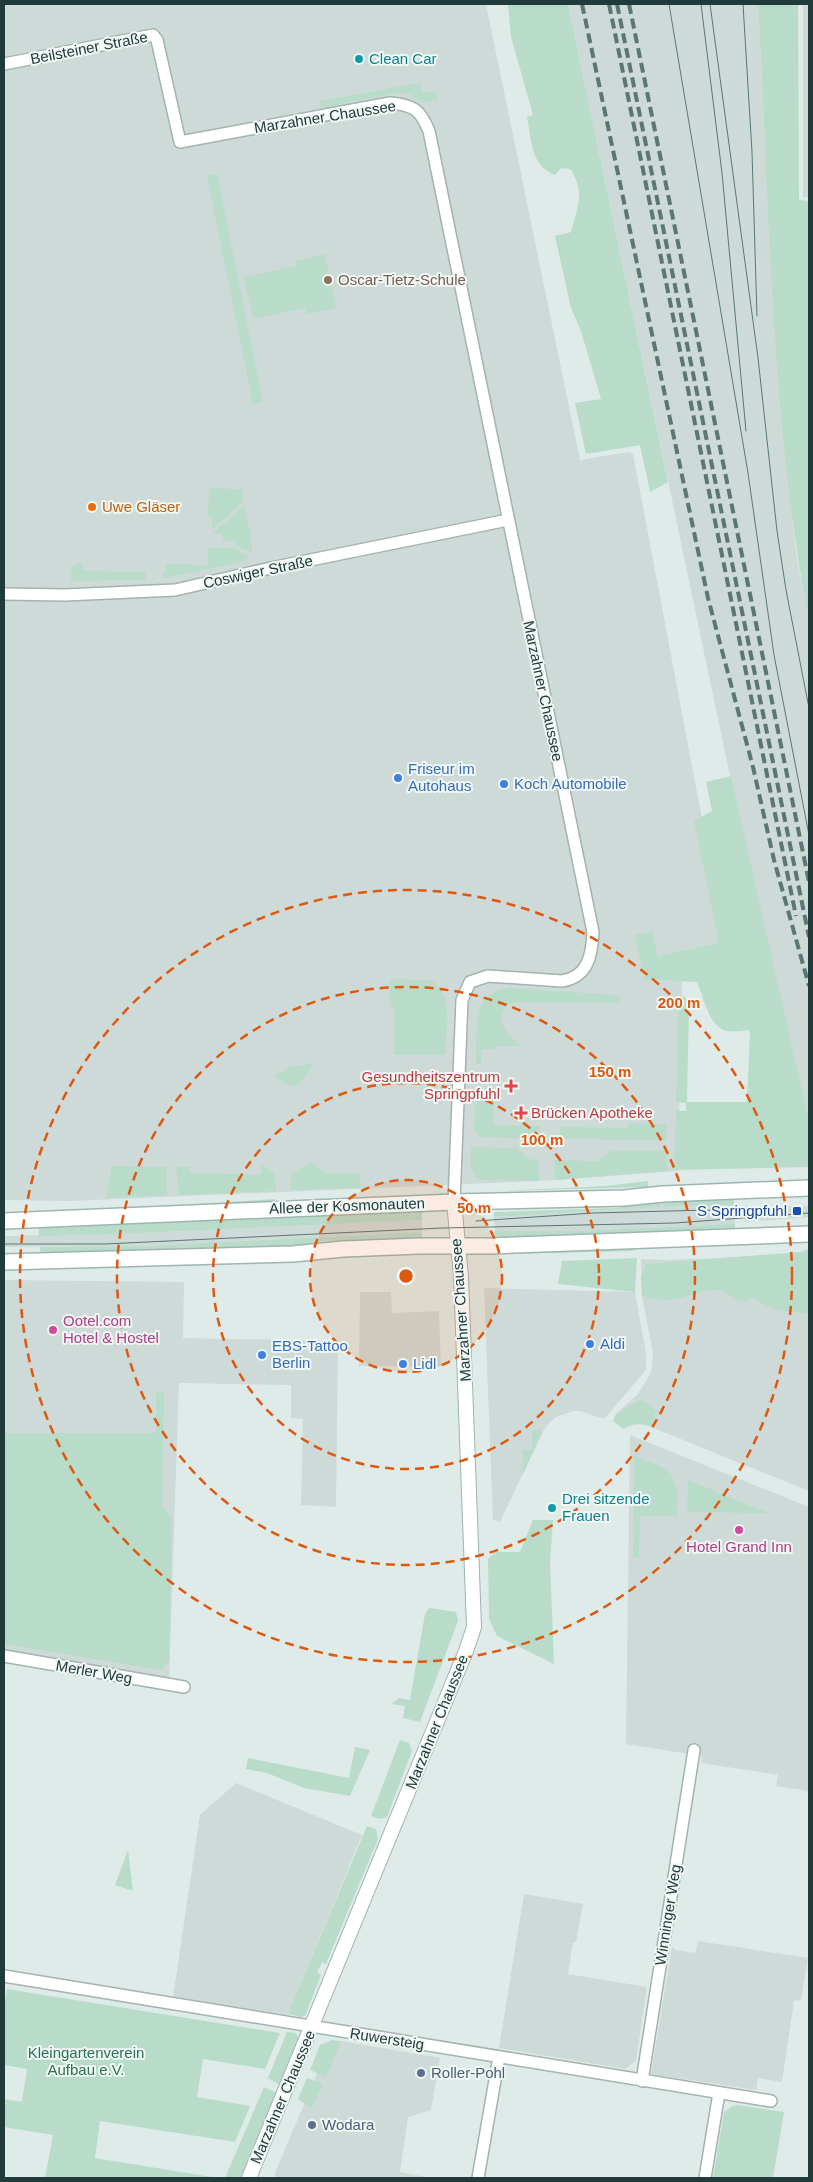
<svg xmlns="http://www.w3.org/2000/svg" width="813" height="2182" viewBox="0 0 813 2182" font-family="Arial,sans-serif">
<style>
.built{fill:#cedad7}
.green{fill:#b8dcc9}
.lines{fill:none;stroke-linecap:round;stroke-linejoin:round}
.minor-casing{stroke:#a2b3b0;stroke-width:14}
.tertiary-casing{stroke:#a2b3b0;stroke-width:16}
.secondary-casing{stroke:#9eb6b2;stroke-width:18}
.minor{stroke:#fff;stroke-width:11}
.tertiary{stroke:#fff;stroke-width:14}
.secondary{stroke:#fff;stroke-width:15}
.tram{stroke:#5a7774;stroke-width:1}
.rail{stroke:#5a7774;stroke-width:4;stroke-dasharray:10 5;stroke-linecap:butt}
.ring{fill:none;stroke:#de580e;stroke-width:2.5;stroke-dasharray:9 6}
.culture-dot{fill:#0f9aa8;stroke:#f0f7f5;stroke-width:2}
.education-dot{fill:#8d6e63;stroke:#f0f7f5;stroke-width:2}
.food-dot{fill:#e8710a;stroke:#f0f7f5;stroke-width:2}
.shop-dot{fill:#3f7fe0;stroke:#f0f7f5;stroke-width:2}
.health-dot{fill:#e0444e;stroke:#f0f7f5;stroke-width:2}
.transit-dot{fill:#1a4fb4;stroke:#f0f7f5;stroke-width:2}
.hotel-dot{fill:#d1479c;stroke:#f0f7f5;stroke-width:2}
.service-dot{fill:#5c6f8a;stroke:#f0f7f5;stroke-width:2}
.labels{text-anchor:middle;stroke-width:4;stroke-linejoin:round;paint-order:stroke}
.street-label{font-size:15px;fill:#203b39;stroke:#f0f7f5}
.culture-label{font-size:15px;fill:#0d838f;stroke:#f0f7f5;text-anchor:start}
.education-label{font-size:15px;fill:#785e54;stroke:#f0f7f5;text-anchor:start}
.food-label{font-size:15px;fill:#c56008;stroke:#f0f7f5;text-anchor:start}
.shop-label{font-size:15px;fill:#366cbe;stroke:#f0f7f5;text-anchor:start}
.health-label{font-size:15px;fill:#be3a42;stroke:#f0f7f5;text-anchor:end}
.transit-label{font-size:15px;fill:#164399;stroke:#f0f7f5;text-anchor:end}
.hotel-label{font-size:15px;fill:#b23c85;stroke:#f0f7f5;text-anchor:start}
.park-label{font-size:15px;fill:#2b7154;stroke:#f0f7f5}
.service-label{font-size:15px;fill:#4e5e75;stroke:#f0f7f5;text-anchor:start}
.centre{fill:#de580e;stroke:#f0f7f5;stroke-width:2.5}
.ring-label{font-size:15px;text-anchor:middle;font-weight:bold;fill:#de580e;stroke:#f0f7f5;stroke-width:4;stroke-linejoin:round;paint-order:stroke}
</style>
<rect width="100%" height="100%" fill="#dfebe8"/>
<g class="built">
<path d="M 4,4 L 486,4 L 580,460 L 629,452 L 633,454 L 731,972 L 682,982 L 678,1171 L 540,1181 L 71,1201 L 4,1200 Z"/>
<path d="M 568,4 L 758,4 L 775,335 L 782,427 L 796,553 L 809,622 L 809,1125 L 735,800 Z"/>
<rect x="803" y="4" width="6" height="193"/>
<path d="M 660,1201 L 663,1201 L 664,1207 L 734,1205 L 735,1224 L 574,1231 L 495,1231 L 494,1217 L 660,1207 Z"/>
<path d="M 744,1206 L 809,1206 L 809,1217 L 745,1222 Z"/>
<path d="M 422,1220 L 422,1232 L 142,1246 L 4,1247 L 4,1236 L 142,1233 Z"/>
<path d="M 809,1253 L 809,1491 L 651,1427 L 657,1411 L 624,1417 L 616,1414 L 638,1394 L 651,1373 L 653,1354 L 642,1296 L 641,1259 L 665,1260 L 720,1258 Z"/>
<path d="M 4,1280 L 184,1282 L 183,1338 L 338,1341 L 336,1507 L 301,1505 L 303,1419 L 291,1418 L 291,1385 L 179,1383 L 169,1681 L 4,1651 Z"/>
<path d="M 484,1288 L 635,1292 L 646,1353 L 646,1370 L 604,1419 L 580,1411 L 573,1411 L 556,1417 L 549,1423 L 543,1431 L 500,1522 L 493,1519 Z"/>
<path d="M 360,1292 L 391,1292 L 392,1313 L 439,1311 L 441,1367 L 359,1366 Z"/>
<path d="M 630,1435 L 809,1507 L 809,1791 L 776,1786 L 778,1775 L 701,1763 L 702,1756 L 626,1744 Z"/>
<path d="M 236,1783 L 362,1835 L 288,2015 L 173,1997 L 200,1815 Z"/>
<path d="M 524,1894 L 583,1904 L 576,1942 L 573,1942 L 568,1974 L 647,1987 L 636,2061 L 625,2069 L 499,2048 Z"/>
<path d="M 698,1941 L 808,1958 L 801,2000 L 794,2001 L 782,2082 L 758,2078 L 756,2090 L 651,2074 L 672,1947 L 676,1950 L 695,1953 Z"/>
<path d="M 341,2041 L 440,2058 L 431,2110 L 408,2117 L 400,2172 L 431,2178 L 280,2178 L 274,2175 L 328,2048 Z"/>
</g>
<g class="green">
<path d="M 508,4 L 568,4 L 668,482 L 650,492 L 640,445 L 586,454 L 575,403 L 601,399 L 581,331 L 571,308 L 555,236 L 571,232 C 577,209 586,190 570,169 L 561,168 L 555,175 C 530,165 532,141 527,117 L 533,115 L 511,37 Z"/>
<path d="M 758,4 L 798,4 L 799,200 L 809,201 L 809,622 C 770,419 770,210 758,4 Z"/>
<path d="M 420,83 L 423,93 L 435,91 L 438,100 L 423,103 L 409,94 L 396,93 L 321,108 L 319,101 Z"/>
<path d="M 217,174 L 263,402 L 253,404 L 207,176 Z"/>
<path d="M 325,254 L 336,308 L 306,314 L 305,308 L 253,319 L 244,277 L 296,266 L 295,261 Z"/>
<path d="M 209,488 L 242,489 L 244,501 L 212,529 L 212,517 L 208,517 Z"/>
<path d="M 244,505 L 252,543 L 252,553 L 235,545 L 235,541 L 223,541 L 223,534 L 212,534 Z"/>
<path d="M 208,548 L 235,548 L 249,557 L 242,562 L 164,578 L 163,572 L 166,572 L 166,564 L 208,565 Z"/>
<path d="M 80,563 L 82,563 L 83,571 L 146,572 L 145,580 L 71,581 C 71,572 70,565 80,563 Z"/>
<path d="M 731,776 L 809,1122 L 809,1167 L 674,1170 L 676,1111 L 686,1111 L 686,1103 L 676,1102 L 679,997 L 684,996 L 689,1003 L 687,1102 L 747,1102 L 750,1032 L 748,1030 C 742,1031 734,1032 728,1031 C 709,1029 704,997 697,982 L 644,979 L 635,935 L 652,931 L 658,956 L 719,943 L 694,821 L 712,811 L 706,782 Z"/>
<path d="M 390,979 L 430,980 C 455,993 446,1031 445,1053 L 442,1055 L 394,1055 L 394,1007 L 390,1006 Z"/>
<path d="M 510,988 L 616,995 L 621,999 L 617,1003 L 519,1002 L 509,1004 C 492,1020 508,1036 522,1046 L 496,1046 L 495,1049 L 482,1049 L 481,1064 L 476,1064 C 478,1033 469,991 510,988 Z"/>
<path d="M 305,1064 L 312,1064 L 312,1068 L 296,1086 L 290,1086 L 273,1076 L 286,1071 L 289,1066 L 304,1066 Z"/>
<path d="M 476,1092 L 494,1093 L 494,1125 L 540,1126 L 540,1139 L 480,1137 L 474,1130 Z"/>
<path d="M 628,1123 L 667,1124 L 666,1140 L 560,1139 L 560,1127 L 628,1128 Z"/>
<path d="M 471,1147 L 518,1148 L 528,1159 L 538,1160 L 539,1181 L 480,1180 C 468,1173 470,1160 471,1147 Z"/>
<path d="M 611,1151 L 666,1151 L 668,1171 L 556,1180 L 554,1160 L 598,1161 Z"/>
<path d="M 311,1163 L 326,1173 L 359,1173 L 361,1188 L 290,1190 L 291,1173 Z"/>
<path d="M 261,1165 C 276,1170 276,1177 276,1191 L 179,1195 L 176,1167 L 190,1167 L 190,1173 L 261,1175 Z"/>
<path d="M 112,1166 L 167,1167 L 167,1195 L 106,1198 Z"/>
<path d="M 648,1181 L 648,1187 L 495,1191 L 606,1186 Z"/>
<path d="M 734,1198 L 734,1205 L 663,1207 L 663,1201 Z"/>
<path d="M 275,1199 L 274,1202 L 180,1207 L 180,1205 Z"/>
<path d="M 660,1201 L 660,1207 L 494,1217 L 494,1212 L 616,1208 Z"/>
<path d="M 422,1211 L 422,1220 L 142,1233 L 39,1236 L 39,1226 Z"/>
<path d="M 735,1224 L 735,1230 L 495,1240 L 495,1231 L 574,1231 Z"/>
<path d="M 422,1232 L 422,1237 L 323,1241 L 293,1247 L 40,1255 L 40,1247 L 142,1246 Z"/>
<path d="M 633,1247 L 633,1251 L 509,1254 L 509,1252 Z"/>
<path d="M 809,1249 L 809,1313 C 790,1313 769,1311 754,1297 C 736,1308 733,1293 719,1290 C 705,1288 691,1296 677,1299 C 665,1301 654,1299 642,1296 L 641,1277 L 646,1264 L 800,1252 Z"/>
<path d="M 637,1258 L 635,1292 L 558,1284 L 562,1261 Z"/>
<path d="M 164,1392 L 162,1507 L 172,1516 L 169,1661 L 162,1670 L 4,1644 L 4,1433 L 156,1433 L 156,1393 Z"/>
<path d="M 643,1400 L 657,1411 L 651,1427 C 640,1423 633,1423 623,1429 L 613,1421 L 616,1414 C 627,1412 629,1402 643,1400 Z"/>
<path d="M 532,1430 L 543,1431 L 523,1474 L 523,1450 L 532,1450 Z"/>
<path d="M 634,1455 C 642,1459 666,1467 671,1474 C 674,1480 673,1484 678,1489 L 677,1516 L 640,1516 L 639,1559 L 633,1556 Z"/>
<path d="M 688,1480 L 768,1513 L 689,1512 L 687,1510 Z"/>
<path d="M 533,1520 L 553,1520 L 550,1562 L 554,1664 L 497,1636 L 489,1619 L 488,1559 L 496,1552 L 520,1552 Z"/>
<path d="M 429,1608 L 456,1612 L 458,1621 L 420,1722 L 403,1718 L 405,1706 L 392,1704 L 399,1698 L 410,1700 L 425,1614 Z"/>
<path d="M 400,1740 L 409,1743 L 412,1751 L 387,1817 L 379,1819 L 371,1816 Z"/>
<path d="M 355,1747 L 370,1750 L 350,1796 L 304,1788 L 267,1773 L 246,1769 L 248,1758 L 349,1778 Z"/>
<path d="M 367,1826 L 376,1829 L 378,1839 L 326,1964 L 322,1962 L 317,1972 L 321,1975 L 305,2016 L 301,2017 L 288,2014 Z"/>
<path d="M 128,1850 L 133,1891 L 115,1885 Z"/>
<path d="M 7,1989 L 280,2033 L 265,2069 L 203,2059 L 197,2097 L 250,2106 L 235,2142 L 100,2121 L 95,2158 L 218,2178 L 45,2178 L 53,2135 L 4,2127 L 4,2099 L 22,2102 L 27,2069 L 4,2065 L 4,2008 Z"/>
<path d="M 287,2032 L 296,2033 L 299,2038 L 280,2085 L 268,2078 Z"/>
<path d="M 332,2040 L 341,2041 L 326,2077 L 310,2070 L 320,2045 Z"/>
<path d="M 307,2078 L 323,2084 L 312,2108 L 298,2099 Z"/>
<path d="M 264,2087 L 277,2093 L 242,2178 L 225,2178 Z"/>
<path d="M 737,2105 L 784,2112 L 773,2178 L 713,2178 L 724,2112 L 732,2106 Z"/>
</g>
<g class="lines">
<defs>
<g id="minor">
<path d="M 4,64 L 153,35 L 157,40 L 180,142 L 390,103 C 413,105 420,109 429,131 L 593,932 C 592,955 588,977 562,981 L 488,976 L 470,982 L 462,1000 L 454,1202"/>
<path d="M 4,594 L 65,595 L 175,590 L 271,568 L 508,520"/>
<path d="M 4,1656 L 184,1687"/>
<path d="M 4,1976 L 771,2101"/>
<path d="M 642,2081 L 694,1750"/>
<path d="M 478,2178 L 499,2057"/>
<path d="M 705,2178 L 719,2093"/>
</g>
<path id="tertiary" d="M 249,2178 L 466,1651 L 474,1627 L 461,1276 L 454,1202"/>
<g id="secondary">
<path d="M 4,1221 L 454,1202 L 624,1198 L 663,1194 L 809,1188"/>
<path d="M 4,1262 L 293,1254 L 343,1249 L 419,1246 L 490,1246 L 809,1234"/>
</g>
</defs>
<use href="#minor" class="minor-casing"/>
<use href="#tertiary" class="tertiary-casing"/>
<use href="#secondary" class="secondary-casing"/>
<use href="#minor" class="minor"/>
<use href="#tertiary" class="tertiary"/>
<use href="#secondary" class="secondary"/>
<g class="tram">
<path d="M 669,4 L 748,473 L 774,655 L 809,835"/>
<path d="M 701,4 L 722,173 L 746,431"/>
<path d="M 710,4 L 758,358 L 777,531 L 786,590 L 809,708"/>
<path d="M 743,4 L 752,152 L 757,316"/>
<path d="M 476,1221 L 593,1213 L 786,1208"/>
<path d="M 4,1244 L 105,1244 L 442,1228 L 675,1223 L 809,1213"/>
</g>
<g class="rail">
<path d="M 582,4 L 708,598 L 753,767 L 774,860 L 809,986"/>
<path d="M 609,4 L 796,916"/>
<path d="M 617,4 L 809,937"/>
<path d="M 629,4 L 809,882"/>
</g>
</g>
<circle cx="406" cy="1276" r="96" fill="#de580e" fill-opacity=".12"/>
<g class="ring">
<circle cx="406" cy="1276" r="96"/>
<circle cx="406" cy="1276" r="193"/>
<circle cx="406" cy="1276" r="289"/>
<circle cx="406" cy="1276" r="386"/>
</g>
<g class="culture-dot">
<circle cx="359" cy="59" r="5"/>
<circle cx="552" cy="1508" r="5"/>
</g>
<circle class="education-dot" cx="328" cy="280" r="5"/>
<circle class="food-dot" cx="92" cy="507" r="5"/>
<g class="shop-dot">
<circle cx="398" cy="778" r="5"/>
<circle cx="504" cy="784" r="5"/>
<circle cx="590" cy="1344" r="5"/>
<circle cx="262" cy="1355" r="5"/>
<circle cx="403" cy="1364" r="5"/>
</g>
<g class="health-dot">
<path d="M508.5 1078.5h5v5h5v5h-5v5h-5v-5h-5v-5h5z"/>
<path d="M518.5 1105.5h5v5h5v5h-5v5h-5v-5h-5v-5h5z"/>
</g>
<rect class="transit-dot" x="792" y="1206" width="10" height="10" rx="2.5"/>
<g class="hotel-dot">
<circle cx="53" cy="1330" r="5"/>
<circle cx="739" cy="1530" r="5"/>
</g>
<g class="service-dot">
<circle cx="421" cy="2073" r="5"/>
<circle cx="312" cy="2125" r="5"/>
</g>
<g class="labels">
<g class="street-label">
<text transform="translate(89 48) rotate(-11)" y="5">Beilsteiner Straße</text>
<text transform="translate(325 117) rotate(-9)" y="5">Marzahner Chaussee</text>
<text transform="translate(258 572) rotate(-12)" y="5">Coswiger Straße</text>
<text transform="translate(543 691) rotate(78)" y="5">Marzahner Chaussee</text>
<text transform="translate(347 1206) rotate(-2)" y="5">Allee der Kosmonauten</text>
<text transform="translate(461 1310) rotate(-94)" y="5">Marzahner Chaussee</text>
<text transform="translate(94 1672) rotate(10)" y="5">Merler Weg</text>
<text transform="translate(437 1722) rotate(-68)" y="5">Marzahner Chaussee</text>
<text transform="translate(668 1915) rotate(-81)" y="5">Winninger Weg</text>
<text transform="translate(387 2039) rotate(9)" y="5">Ruwersteig</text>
<text transform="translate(283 2097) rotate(-67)" y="5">Marzahner Chaussee</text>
</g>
<g class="culture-label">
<text x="369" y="64">Clean Car</text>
<text x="562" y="1504">Drei sitzende<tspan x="562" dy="17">Frauen</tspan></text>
</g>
<g class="education-label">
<text x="338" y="285">Oscar-Tietz-Schule</text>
</g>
<g class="food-label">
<text x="102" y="512">Uwe Gläser</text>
</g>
<g class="shop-label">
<text x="408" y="774">Friseur im<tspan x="408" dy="17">Autohaus</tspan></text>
<text x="514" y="789">Koch Automobile</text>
<text x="600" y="1349">Aldi</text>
<text x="272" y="1351">EBS-Tattoo<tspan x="272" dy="17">Berlin</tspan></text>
<text x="413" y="1369">Lidl</text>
</g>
<g class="health-label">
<text x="500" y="1082">Gesundheitszentrum<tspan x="500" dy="17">Springpfuhl</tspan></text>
<text x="531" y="1118" text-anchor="start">Brücken Apotheke</text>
</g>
<g class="transit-label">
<text x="787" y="1216">S Springpfuhl</text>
</g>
<g class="hotel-label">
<text x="63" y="1326">Ootel.com<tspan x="63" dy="17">Hotel &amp; Hostel</tspan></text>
<text x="739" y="1552" text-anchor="middle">Hotel Grand Inn</text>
</g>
<g class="park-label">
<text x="86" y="2058">Kleingartenverein<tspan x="86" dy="17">Aufbau e.V.</tspan></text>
</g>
<g class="service-label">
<text x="431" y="2078">Roller-Pohl</text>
<text x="322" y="2130">Wodara</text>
</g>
</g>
<circle cx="406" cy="1276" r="8" class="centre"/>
<g class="ring-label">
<text x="679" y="1008">200 m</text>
<text x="610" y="1077">150 m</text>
<text x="542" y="1145">100 m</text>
<text x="474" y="1213">50 m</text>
</g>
<rect width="813" height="2182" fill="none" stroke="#203b39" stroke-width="10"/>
</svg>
